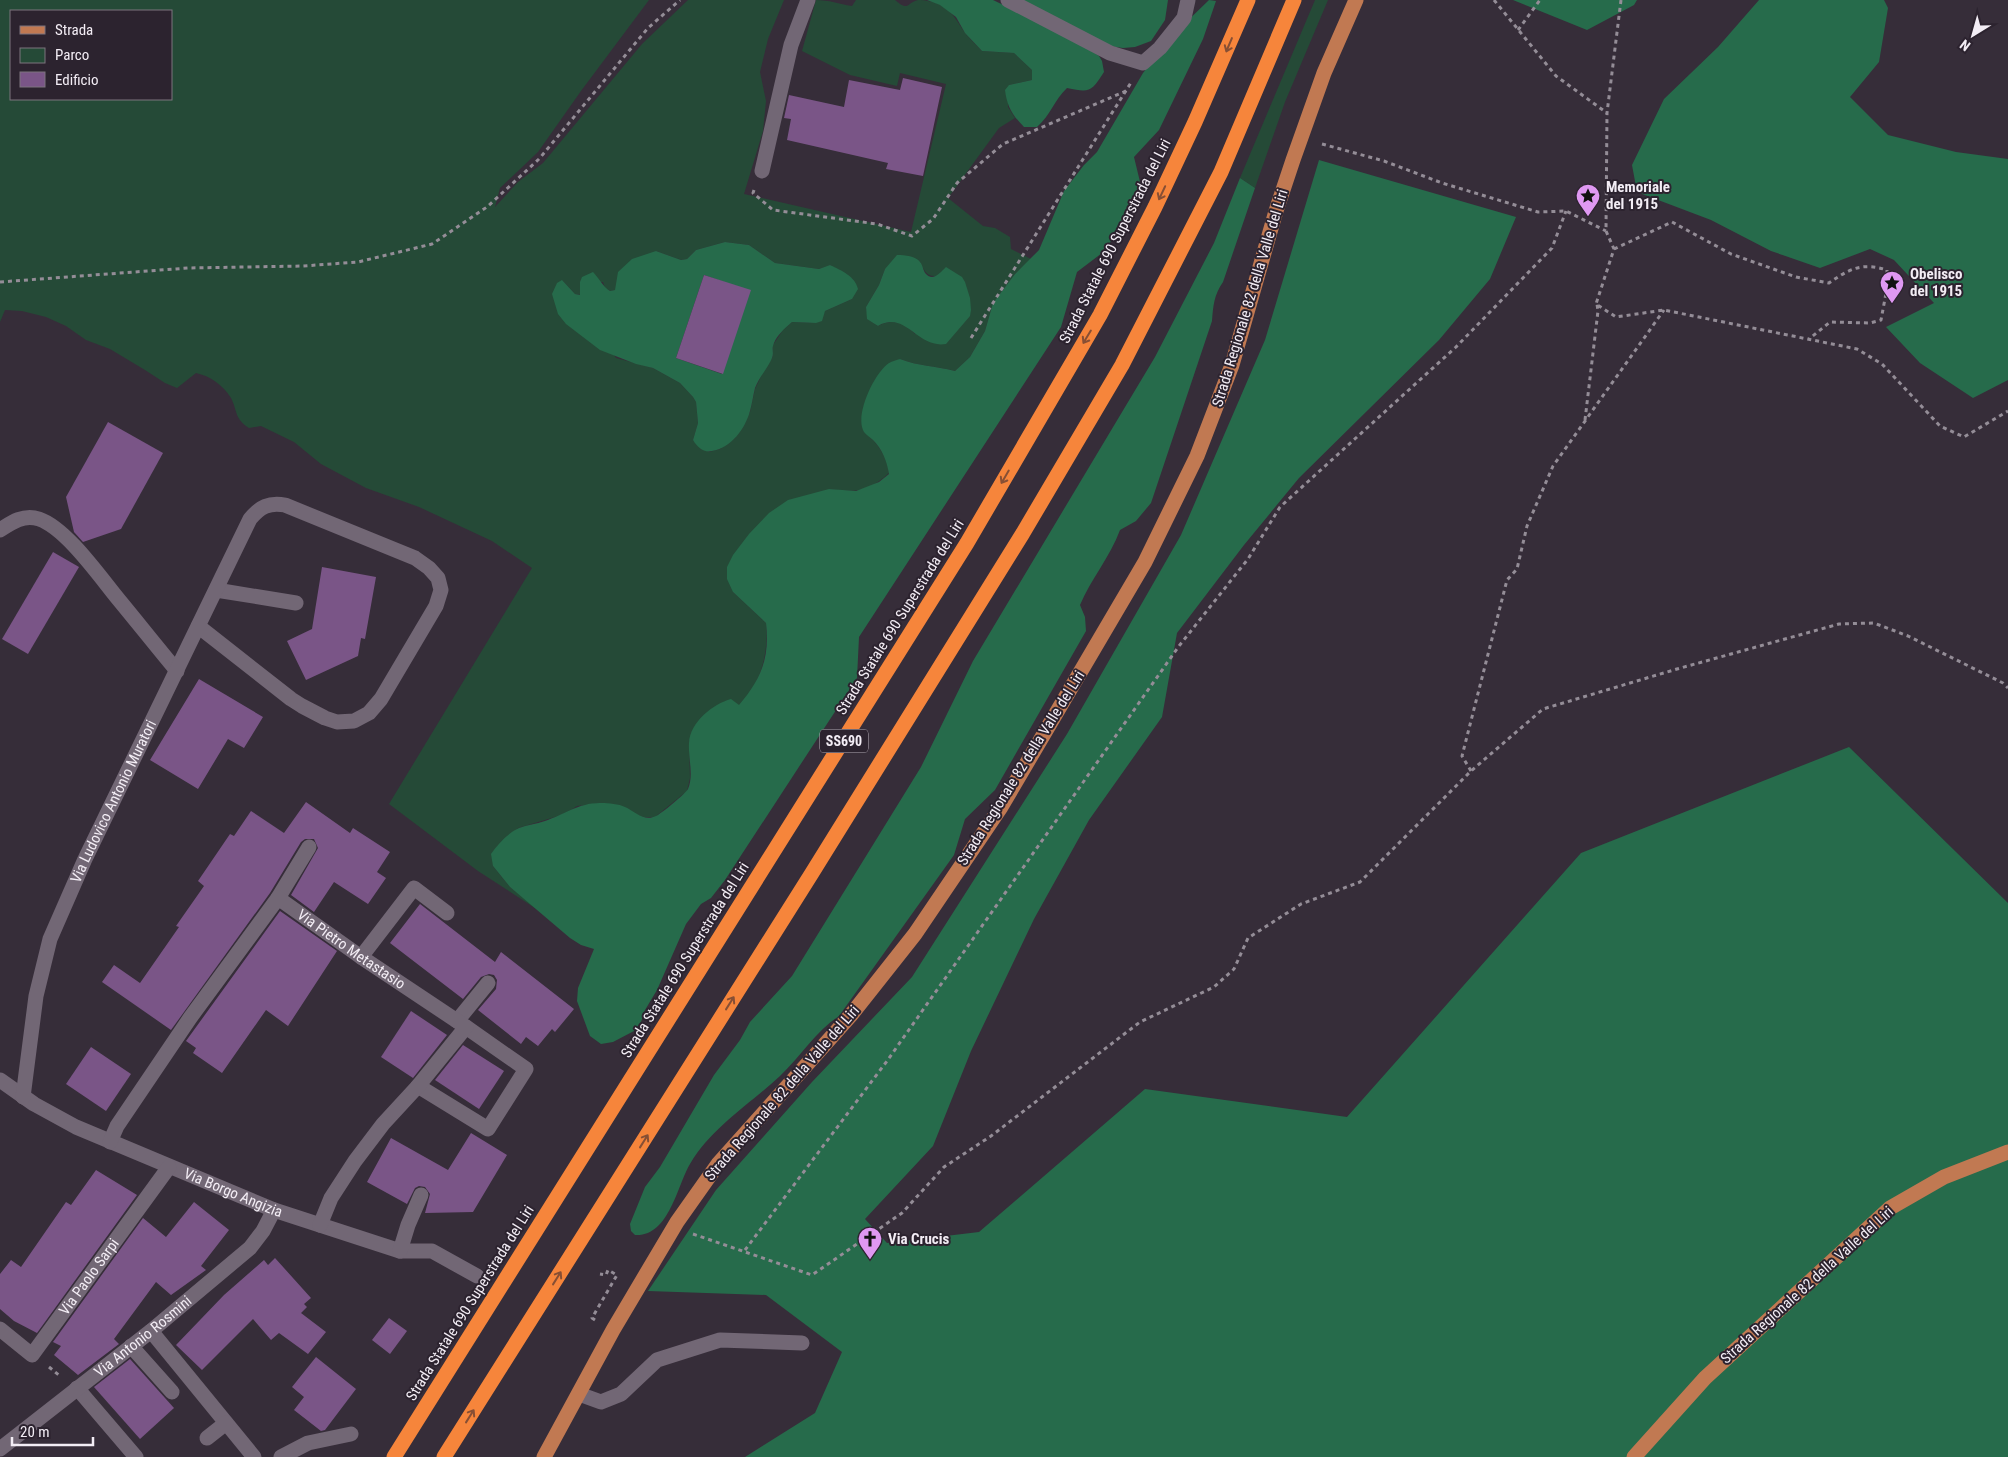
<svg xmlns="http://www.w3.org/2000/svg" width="2008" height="1457" viewBox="0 0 2008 1457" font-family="'Roboto Condensed',sans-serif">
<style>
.green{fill:#254a37;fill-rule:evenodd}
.forest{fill:#266b4b;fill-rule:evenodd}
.building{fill:#7a5587}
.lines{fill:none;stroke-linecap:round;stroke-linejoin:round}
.path{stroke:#948d97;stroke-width:3;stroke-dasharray:4 4;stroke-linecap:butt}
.minor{stroke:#726775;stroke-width:15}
.major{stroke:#c17952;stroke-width:15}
.highway{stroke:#f6853b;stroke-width:15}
.oneway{stroke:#874f34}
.labels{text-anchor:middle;stroke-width:4;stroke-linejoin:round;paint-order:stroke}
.shield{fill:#2c232f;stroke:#b7b0ba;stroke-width:1}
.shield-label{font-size:14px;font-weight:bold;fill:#f3edf5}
.poi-label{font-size:15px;font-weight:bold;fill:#f3edf5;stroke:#2c232f;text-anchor:start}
.street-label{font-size:15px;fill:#f3edf5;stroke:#2c232f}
</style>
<rect width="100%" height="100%" fill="#362d39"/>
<g class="green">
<path d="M 0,0 L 649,0 L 581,91 L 538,152 L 500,188 L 495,207 L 518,182 L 543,163 L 642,44 L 688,0 L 784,0 L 768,39 L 760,72 L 766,101 L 763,131 L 744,194 L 911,232 L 946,84 L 900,73 L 897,86 L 850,75 L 802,51 L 816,0 C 829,0 839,4 852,6 L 856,0 L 895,0 C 909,12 906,3 918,0 C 925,0 935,2 941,5 C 955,14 957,22 966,34 C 971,40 977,46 982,51 L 1014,53 L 1032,70 L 1032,80 L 1009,85 L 1008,107 L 1015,118 L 999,128 L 948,198 L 983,226 L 995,228 L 1010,237 L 1011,249 L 1031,259 L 1015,274 L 993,303 L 985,331 L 970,357 L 955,371 C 935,366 918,366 900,359 L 865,432 C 878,444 887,456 889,473 C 867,493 857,492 829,489 L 733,592 L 766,623 C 769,653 761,683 740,705 C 726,719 705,729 689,741 L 690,778 L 687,791 L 655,817 L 644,817 L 634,814 L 624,807 L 601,803 L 577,806 L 565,814 L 518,828 L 493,866 L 510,887 L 541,912 L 478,871 L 389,804 L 532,568 L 492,541 L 419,507 L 366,488 L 321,464 L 294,442 L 261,426 L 249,428 C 234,418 238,412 231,398 C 223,385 210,376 196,373 L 177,388 L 165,383 L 145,370 L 110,349 L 86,340 L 66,326 L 46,317 L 22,311 L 5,310 L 0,322 ZM 11,11 L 171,11 L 171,99 L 11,99 ZM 725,242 L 749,245 L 775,263 L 819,269 L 831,265 L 852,299 L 825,311 L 816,323 L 792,322 L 783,330 L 773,345 L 773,356 L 763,372 L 755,389 L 750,412 L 735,438 L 720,449 L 709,452 L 693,440 L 698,423 L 696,402 L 693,397 L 680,383 L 653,368 L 616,358 L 562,280 L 575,294 L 581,295 L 580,282 L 603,282 L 605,288 L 610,291 L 616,290 L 656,251 L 681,260 L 687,259 L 696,250 ZM 920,262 C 925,271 926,277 937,276 L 915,334 C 905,323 892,318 878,326 L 868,319 L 866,307 L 879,285 L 885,269 Z"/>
<path d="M 1315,0 L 1328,0 L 1285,102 L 1255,188 L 1240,178 Z"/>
</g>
<g class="forest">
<path d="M 927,0 L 993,0 L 1075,39 L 1099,56 L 1102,61 L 1104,72 C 1091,92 1090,93 1067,88 C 1054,100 1051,115 1037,127 L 1024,127 C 1012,115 1007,106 1005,90 L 1009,85 L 1032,80 L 1032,70 L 1014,53 L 982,51 L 965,33 L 956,17 L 940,5 Z"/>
<path d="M 1018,0 L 1168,0 L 1165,20 L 1151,41 L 1135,47 L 1123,48 L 1095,44 Z"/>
<path d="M 1209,0 L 1216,1 L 1203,39 L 1159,130 L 1134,157 L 1141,186 L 1106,250 L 1077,272 L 1061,327 L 859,637 L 857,678 L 725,880 L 711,898 L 701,904 L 686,924 L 657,990 L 645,1010 L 641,1022 L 634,1031 L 613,1042 L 601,1044 L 590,1036 L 577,1001 L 578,988 L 594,949 L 581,945 L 570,938 L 510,887 L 493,866 L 491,854 C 498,844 508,833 519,828 C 527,825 536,824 545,821 C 565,814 580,802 602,803 C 608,803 619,804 625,807 C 634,811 644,822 656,816 C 661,814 686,793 688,789 C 694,775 688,758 689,743 C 690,722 713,704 731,699 L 739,705 C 761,679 770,658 766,623 L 733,592 L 727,579 L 727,567 L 733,555 L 749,534 L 769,513 L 788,500 L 829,489 L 856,491 L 879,482 L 889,474 C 887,461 882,449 873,440 C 870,437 866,435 864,432 C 854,416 874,373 889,363 C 892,361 897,360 900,359 C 918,366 935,366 955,371 L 970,357 L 985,331 L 993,303 L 1015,274 L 1039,250 L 1064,191 L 1084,165 L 1097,152 L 1143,73 L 1174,34 Z"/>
<path d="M 1513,0 L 1637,0 L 1634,5 L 1587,30 Z"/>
<path d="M 1759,0 L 1884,0 L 1888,8 L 1879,62 L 1850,97 L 1888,135 L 1956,152 L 2008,159 L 2008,380 L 1973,398 L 1920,363 L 1886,327 L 1934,303 L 1894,260 L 1870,249 L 1820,268 L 1771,251 L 1711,220 L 1637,192 L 1632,165 L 1664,99 L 1718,47 Z"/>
<path d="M 1319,160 L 1516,217 L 1490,279 L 1439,340 L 1299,478 L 1244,545 L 1177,633 L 1162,717 L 1089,820 L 1034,919 L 971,1051 L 933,1146 L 865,1219 L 887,1243 L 979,1232 L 1145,1089 L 1347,1117 L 1581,853 L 1849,747 L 2008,903 L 2008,1457 L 745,1457 L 815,1413 L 842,1352 L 766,1295 L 648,1291 L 716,1190 L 812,1082 L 912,977 L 1067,734 L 1181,535 L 1265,340 Z"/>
<path d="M 1240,178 L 1255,188 L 1223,282 C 1214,295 1213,306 1212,321 L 1151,503 L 1136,521 L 1120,530 C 1110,557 1091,579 1080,605 L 1085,617 L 1086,631 L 995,790 L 965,819 L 954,855 L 839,1016 C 815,1032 801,1056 780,1076 C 749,1105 712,1127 690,1164 C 677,1186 669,1237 635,1235 L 631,1231 L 630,1224 L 645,1187 L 660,1167 L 714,1075 L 740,1040 L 750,1022 L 792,976 L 921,767 L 973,661 L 1155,357 L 1214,243 Z"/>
<path d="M 725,242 L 749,245 L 775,263 L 819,269 L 830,265 C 842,271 855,276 858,289 L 852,299 L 825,311 L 822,321 L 816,323 L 792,322 C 785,328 775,337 773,346 C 772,350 774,354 772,358 C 768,368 759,377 755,388 C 753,396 752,404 750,411 C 745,429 731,448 712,451 C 704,453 697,447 693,440 L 698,423 L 696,402 L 693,397 L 680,383 L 653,368 L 636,364 L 600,350 L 566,324 L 558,314 L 552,294 L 557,283 L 562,280 L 575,294 L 580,295 L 580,282 L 582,277 L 593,272 C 599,278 603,287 610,291 L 615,290 L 618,272 L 632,259 L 656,251 L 681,260 L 687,259 L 696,250 ZM 704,275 L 750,291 L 722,374 L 676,358 Z"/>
<path d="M 897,255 C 905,255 916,256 920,262 C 923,265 923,271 926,274 C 933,282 941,272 946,267 L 962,277 L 965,282 L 970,298 L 971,310 L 970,316 L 946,344 C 917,349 906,310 878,326 L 867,319 L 866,307 L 879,285 L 885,269 Z"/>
</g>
<g class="building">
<path d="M 903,78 L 942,87 L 923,176 L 886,169 L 888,163 L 787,140 L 791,119 L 784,118 L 789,95 L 844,107 L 849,80 L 900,90 Z"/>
<path d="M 704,275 L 751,290 L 723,374 L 676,358 Z"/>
<path d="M 108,422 L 163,453 L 121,529 L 83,542 L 74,532 L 66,497 Z"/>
<path d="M 53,552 L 79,567 L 28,654 L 2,639 Z"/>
<path d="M 322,567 L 376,577 L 365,639 L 361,638 L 358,656 L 306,680 L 287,641 L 312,629 Z"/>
<path d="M 199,679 L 263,717 L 244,748 L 228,739 L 198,789 L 150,760 Z"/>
<path d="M 306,802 L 350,833 L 353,828 L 390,852 L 377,872 L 386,878 L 368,904 L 334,882 L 314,912 L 291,895 L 318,848 L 314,839 L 305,839 L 301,842 L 270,893 L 171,1030 L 102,982 L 114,965 L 140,983 L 179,927 L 176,926 L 204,886 L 198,881 L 230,834 L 234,836 L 251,811 L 284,833 Z"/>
<path d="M 420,904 L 495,962 L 501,952 L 574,1009 L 555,1032 L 552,1029 L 538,1046 L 526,1037 L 521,1044 L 478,1010 L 496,989 L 497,980 L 494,975 L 489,974 L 481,977 L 463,999 L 390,943 Z"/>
<path d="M 280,911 L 337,951 L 288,1026 L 266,1010 L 222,1073 L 193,1053 L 196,1048 L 186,1041 Z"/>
<path d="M 411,1011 L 447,1035 L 413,1078 L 381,1057 Z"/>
<path d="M 463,1045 L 504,1071 L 479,1109 L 435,1080 Z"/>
<path d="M 91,1047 L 131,1074 L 106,1111 L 66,1084 Z"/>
<path d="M 471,1133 L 507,1155 L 473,1212 L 425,1213 L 430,1194 L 425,1187 L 419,1186 L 415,1188 L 407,1204 L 367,1182 L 391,1138 L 448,1170 Z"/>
<path d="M 96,1170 L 137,1195 L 37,1333 L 14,1321 L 0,1309 L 0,1274 L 11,1260 L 21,1267 L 66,1202 L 71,1205 Z"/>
<path d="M 194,1202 L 229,1230 L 201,1266 L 206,1270 L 171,1295 L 156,1282 L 114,1339 L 119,1344 L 78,1375 L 54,1355 L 61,1346 L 53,1342 L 143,1218 L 166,1237 Z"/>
<path d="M 275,1258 L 311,1298 L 304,1304 L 307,1307 L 301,1313 L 326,1332 L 308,1354 L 279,1333 L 271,1340 L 253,1319 L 202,1370 L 176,1345 L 224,1295 L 264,1260 L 268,1265 Z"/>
<path d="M 389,1318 L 407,1331 L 390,1354 L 372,1340 Z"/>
<path d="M 316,1357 L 356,1389 L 325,1430 L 321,1431 L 294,1410 L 304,1397 L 292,1387 Z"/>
<path d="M 130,1359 L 174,1408 L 140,1439 L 94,1387 Z"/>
</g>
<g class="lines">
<g class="path">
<path d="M 1494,0 L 1556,76 L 1607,113"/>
<path d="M 1621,0 L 1607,113 L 1606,231 L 1614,249 L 1596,304 L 1616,317 L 1664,310 L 1857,349 L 1882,364 L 1940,426 L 1964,437 L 2008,411"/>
<path d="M 1518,30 L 1540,0"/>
<path d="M 1322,144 L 1384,161 L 1442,183 L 1538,212 L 1566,211 L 1606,231"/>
<path d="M 754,190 L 753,193 L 773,210 L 877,224 L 912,236 L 933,219 L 957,183 L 1003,144 L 1126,91"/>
<path d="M 1614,249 L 1672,222 L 1731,254 L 1796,277 L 1829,283 C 1849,269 1862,262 1887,270 L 1887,288 L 1881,320 L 1870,323 L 1830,322 L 1809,339"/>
<path d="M 0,282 L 188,268 L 303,266 L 358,262 L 432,244 L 487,207 L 539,159 L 648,28 L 680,0"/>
<path d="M 971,338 L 1132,81"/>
<path d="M 1585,420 L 1598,311 L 1597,304"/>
<path d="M 1471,771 L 1462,756 L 1507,580 L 1517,569 L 1527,526 L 1553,466 L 1664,310"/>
<path d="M 693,1234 L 812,1275 L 902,1213 L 944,1167 L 991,1136 L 1140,1022 L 1214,987 L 1234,969 L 1248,938 L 1301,904 L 1360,882 L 1471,771 L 1543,709 L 1677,669 L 1839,624 L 1874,623 L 1908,636 L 2003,683 L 2008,688"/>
<path d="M 745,1250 L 887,1061 L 1179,646 L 1248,559 L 1280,507 L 1456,347 L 1552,248 L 1566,211"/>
<path d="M 595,1320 L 592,1318 L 617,1275 L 608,1270 L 606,1275 L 600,1274"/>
<path d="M 49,1367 L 60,1376"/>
</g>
<g class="minor">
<path d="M 1008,0 L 1110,53 L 1143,63 L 1160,48 L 1184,18 L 1188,0"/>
<path d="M 762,171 L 791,45 L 808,0"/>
<path d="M 0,530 C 12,522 24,514 39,519 C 66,528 100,577 119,600 C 138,623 157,647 177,671"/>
<path d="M 216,590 L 296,603"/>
<path d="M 278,898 L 309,847"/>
<path d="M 361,957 L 414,888 L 447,913"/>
<path d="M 457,1021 L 488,983"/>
<path id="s1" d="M 0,1080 L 34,1104 L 76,1127 L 274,1210 L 400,1251 L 432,1251 L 477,1276"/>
<path d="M 418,1086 L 488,1129 L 526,1069 L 466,1027"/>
<path id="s2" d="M 23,1097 L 36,996 L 50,939 L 85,859 L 250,519 C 260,507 269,502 285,505 L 415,558 L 429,568 L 438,578 L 441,590 L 436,606 L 381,699 L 369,713 L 354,721 L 337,722 L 325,718 L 302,706 L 291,699 L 198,626"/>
<path id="s3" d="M 110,1142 L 117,1126 L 190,1018 L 278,898 L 361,957 L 466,1027 L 418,1086 L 383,1124 L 355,1161 L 331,1198 L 320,1225"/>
<path d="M 400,1251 L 408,1225 L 421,1195"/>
<path id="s4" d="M 0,1329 L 32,1355 L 169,1167"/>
<path d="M 151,1331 L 254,1457"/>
<path d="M 131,1346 L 172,1392"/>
<path d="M 77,1388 L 136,1457"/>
<path d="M 579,1394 L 601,1402 L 621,1394 L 657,1360 L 720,1340 L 802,1343"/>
<path d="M 207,1438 L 226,1423"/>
<path id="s5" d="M 0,1449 L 151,1331 L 250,1248 L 263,1231 L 274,1210"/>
<path d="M 281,1457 L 308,1443 L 351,1434"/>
</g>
<g class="major">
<path d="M 544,1457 L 613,1330 L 677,1222 L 718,1164 L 851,1015 L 915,934 L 1001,807 L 1145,562 L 1197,456 L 1232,365 L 1276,211 L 1293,160 L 1324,73 L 1356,0"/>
<path d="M 1634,1457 L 1705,1378 L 1890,1208 L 1944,1177 L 2008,1152"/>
</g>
<g class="highway">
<path d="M 394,1457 L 967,543 L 1100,315 L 1155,207 L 1195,122 L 1248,0"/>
<path d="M 444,1457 L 812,873 L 1023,533 L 1122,365 L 1221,172 L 1294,0"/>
</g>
</g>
<defs><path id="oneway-shaft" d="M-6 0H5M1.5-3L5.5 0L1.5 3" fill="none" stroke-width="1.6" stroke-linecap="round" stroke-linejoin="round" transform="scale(1.25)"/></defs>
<g class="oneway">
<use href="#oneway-shaft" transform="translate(1229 45) rotate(113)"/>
<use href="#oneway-shaft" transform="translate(1162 193) rotate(115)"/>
<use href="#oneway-shaft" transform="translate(1087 337) rotate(121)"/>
<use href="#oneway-shaft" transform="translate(1005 477) rotate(120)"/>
<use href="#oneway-shaft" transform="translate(730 1003) rotate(-58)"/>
<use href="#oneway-shaft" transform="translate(644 1141) rotate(-58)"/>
<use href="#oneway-shaft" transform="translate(557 1278) rotate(-58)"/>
<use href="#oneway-shaft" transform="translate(470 1416) rotate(-58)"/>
</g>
<defs>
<symbol id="sight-pin" viewBox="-11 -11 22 30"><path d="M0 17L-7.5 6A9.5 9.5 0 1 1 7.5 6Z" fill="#df98f2" stroke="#2c232f"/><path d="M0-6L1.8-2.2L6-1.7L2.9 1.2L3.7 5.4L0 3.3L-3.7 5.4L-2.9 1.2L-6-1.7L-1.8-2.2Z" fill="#111"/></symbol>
<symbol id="church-pin" viewBox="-11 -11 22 30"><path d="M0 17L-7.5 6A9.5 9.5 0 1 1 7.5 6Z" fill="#df98f2" stroke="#2c232f"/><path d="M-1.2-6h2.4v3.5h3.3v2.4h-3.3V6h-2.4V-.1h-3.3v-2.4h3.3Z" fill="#111"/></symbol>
</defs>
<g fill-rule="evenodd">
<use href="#sight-pin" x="1574" y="182" width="28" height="38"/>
<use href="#sight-pin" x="1878" y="269" width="28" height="38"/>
<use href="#church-pin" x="856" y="1225" width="28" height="38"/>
</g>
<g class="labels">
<rect class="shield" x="820" y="729.5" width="48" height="23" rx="4"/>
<g class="shield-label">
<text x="844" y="746">SS690</text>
</g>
<g class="poi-label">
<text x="1606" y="192">Memoriale<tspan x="1606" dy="17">del 1915</tspan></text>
<text x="1910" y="279">Obelisco<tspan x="1910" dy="17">del 1915</tspan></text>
<text x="888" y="1244">Via Crucis</text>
</g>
<g class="street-label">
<text transform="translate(1115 241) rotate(-63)" y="5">Strada Statale 690 Superstrada del Liri</text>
<text transform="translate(1250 298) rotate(-73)" y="5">Strada Regionale 82 della Valle del Liri</text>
<text transform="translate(900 617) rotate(-58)" y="5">Strada Statale 690 Superstrada del Liri</text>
<text transform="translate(1021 768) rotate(-58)" y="5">Strada Regionale 82 della Valle del Liri</text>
<text dy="5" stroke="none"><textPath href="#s2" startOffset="312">Via Ludovico Antonio Muratori</textPath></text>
<text dy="5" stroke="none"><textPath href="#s3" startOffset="386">Via Pietro Metastasio</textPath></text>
<text transform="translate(685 960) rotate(-58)" y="5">Strada Statale 690 Superstrada del Liri</text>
<text transform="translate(782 1093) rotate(-49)" y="5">Strada Regionale 82 della Valle del Liri</text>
<text dy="5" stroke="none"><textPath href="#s1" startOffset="260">Via Borgo Angizia</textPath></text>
<text dy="5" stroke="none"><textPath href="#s4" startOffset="138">Via Paolo Sarpi</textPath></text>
<text transform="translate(1807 1285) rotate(-42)" y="5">Strada Regionale 82 della Valle del Liri</text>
<text transform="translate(470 1303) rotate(-58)" y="5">Strada Statale 690 Superstrada del Liri</text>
<text dy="5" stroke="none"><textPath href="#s5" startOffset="182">Via Antonio Rosmini</textPath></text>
</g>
</g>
<rect x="10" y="10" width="162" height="90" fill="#2c232f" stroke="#7c747e"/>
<rect x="20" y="26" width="25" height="8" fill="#c17952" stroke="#7c747e"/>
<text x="55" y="35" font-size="15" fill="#f3edf5">Strada</text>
<rect x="20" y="48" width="25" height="15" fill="#254a37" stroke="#7c747e"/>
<text x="55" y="60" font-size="15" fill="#f3edf5">Parco</text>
<rect x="20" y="72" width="25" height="15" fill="#7a5587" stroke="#7c747e"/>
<text x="55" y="85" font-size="15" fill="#f3edf5">Edificio</text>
<g transform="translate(1973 35) rotate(217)" stroke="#2c232f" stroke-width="4" paint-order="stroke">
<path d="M0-4L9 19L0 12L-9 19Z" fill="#f3edf5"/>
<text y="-8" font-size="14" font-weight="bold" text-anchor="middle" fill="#f3edf5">N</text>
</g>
<path d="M12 1437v8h81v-8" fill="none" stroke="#f3edf5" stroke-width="2.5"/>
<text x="20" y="1437" font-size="15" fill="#f3edf5" stroke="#2c232f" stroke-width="4" paint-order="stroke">20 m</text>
</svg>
